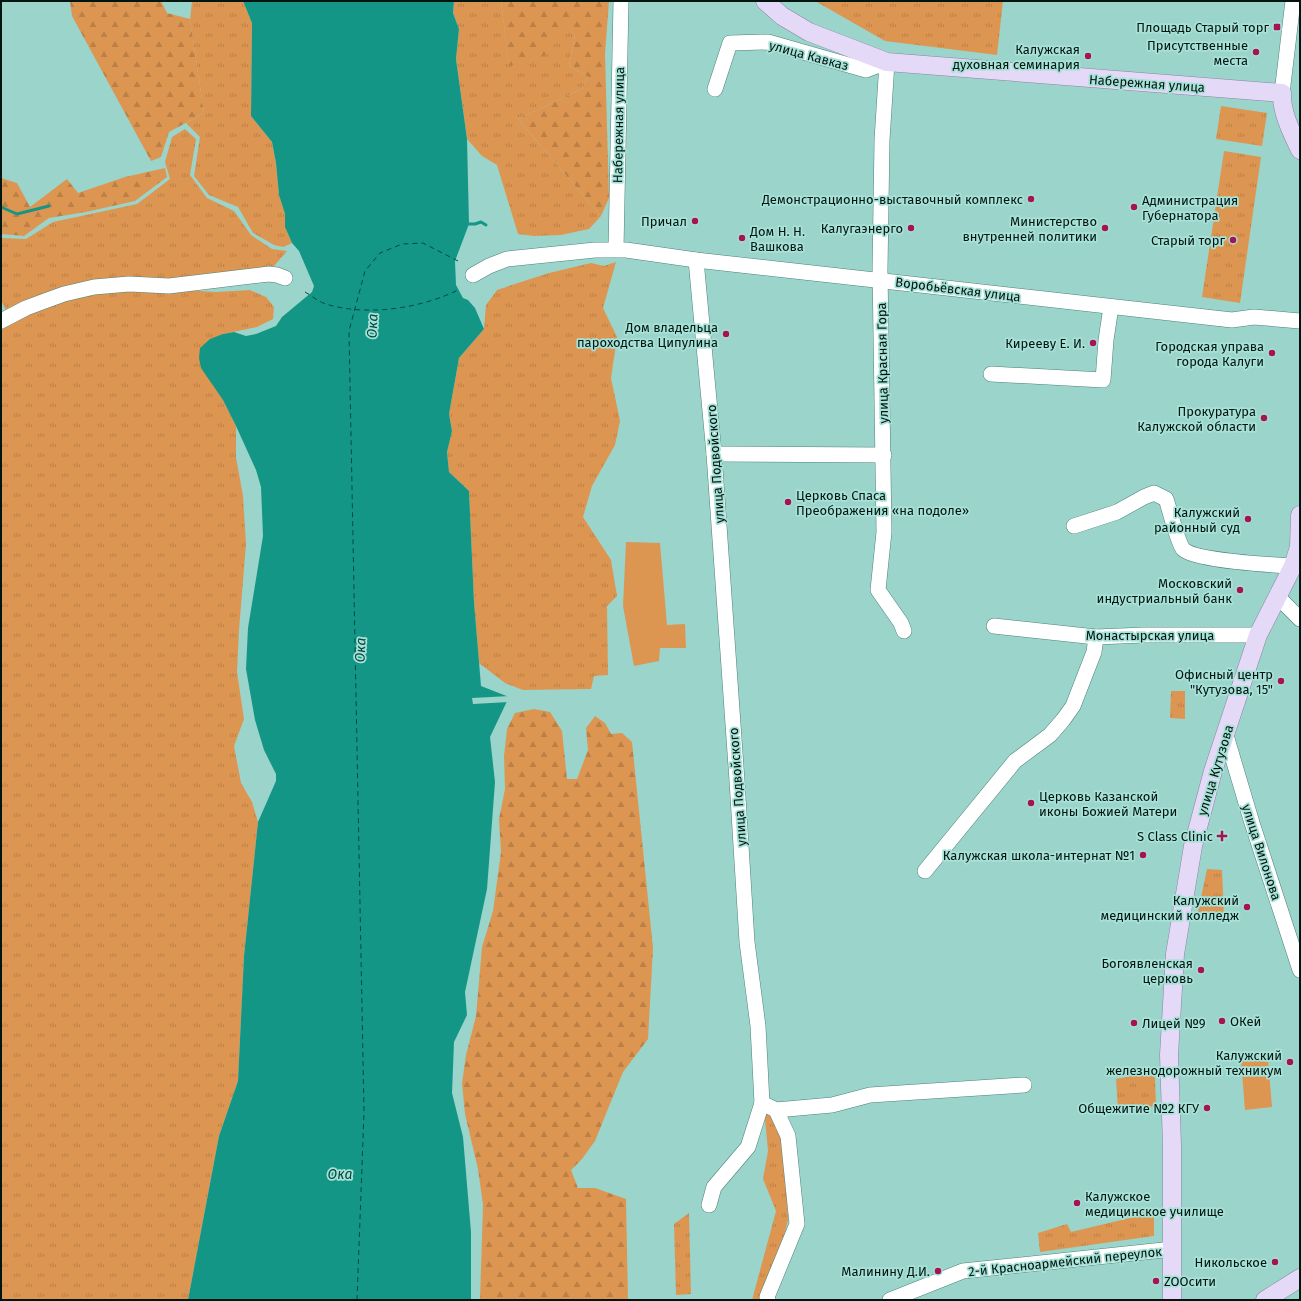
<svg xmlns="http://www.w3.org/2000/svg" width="1301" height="1301" viewBox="0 0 1301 1301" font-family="'Fira Sans',sans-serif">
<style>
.grass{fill:url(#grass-tufts)}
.forest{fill:url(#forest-firs)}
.garden{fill:#dd9652}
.water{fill:#149687}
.pier{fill:#9bd4ca}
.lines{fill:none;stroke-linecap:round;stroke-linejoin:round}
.stream{stroke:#149687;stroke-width:3}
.ferry{stroke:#024941;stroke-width:1;stroke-dasharray:5 4;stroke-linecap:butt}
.minor-casing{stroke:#4c837a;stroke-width:16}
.major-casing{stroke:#8a84a4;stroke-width:19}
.minor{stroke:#fff;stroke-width:15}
.major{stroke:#e5d9f8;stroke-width:18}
.poi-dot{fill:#a51353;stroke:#a8e1d7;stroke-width:1.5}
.labels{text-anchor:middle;stroke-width:3.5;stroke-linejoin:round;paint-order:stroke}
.poi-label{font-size:13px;fill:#011511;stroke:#a8e1d7;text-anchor:end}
.street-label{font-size:13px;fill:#011511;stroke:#a8e1d7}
.water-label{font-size:14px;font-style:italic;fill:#024941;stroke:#a8e1d7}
</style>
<defs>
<pattern id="grass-tufts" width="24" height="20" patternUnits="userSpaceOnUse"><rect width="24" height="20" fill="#dd9652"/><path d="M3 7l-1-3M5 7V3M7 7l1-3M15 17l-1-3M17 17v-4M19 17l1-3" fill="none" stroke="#bc8046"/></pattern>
<pattern id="forest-firs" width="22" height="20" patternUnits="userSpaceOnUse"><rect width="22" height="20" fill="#dd9652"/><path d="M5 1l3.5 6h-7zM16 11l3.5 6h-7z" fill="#bc8046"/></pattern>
</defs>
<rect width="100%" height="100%" fill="#9bd4ca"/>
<g class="grass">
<path d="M 192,1 L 243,1 L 252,23 L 251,116 L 272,142 L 276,163 L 279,195 L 285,214 L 285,227 L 292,243 L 283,247 L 274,245 L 253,233 L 238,207 L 209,195 L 194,176 L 200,137 L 186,123 L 204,113 L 190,20 Z"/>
<path d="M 454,1 L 501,1 L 509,65 L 546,55 L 564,22 L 575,35 L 569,66 L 588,77 L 582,89 L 518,119 L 601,216 L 589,229 L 561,235 L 534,236 L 518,234 L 497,165 L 482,156 L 467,139 L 456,59 L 459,29 L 453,13 Z"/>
<path d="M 815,1 L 1003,1 L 997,55 L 885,41 Z"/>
<path d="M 1221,106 L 1267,113 L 1262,146 L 1216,139 Z"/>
<path d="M 185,129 L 196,139 L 190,175 L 207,198 L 234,211 L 251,235 L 272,249 L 287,251 L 274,266 L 176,279 L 105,279 L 32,298 L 6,310 L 1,300 L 1,238 L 26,239 L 53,222 L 137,204 L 170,179 L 165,162 L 172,137 Z"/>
<path d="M 1224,151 L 1261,157 L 1240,303 L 1202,297 Z"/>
<path d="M 616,262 L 603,308 L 617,337 L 611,378 L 620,421 L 615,445 L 592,486 L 583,517 L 611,560 L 617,596 L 607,606 L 608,675 L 594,676 L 591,689 L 523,690 L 505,683 L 479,663 L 474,602 L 469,491 L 449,472 L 447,452 L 452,431 L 449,414 L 459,358 L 484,329 L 486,305 L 497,290 L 521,282 L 549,273 L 591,263 L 604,266 Z"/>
<path d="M 153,288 L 216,292 L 250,290 L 266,297 L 274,307 L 273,319 L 257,327 L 223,334 L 223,400 L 236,426 L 236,457 L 243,496 L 246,544 L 239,630 L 237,672 L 244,719 L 234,746 L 241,783 L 252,802 L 258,822 L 244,956 L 238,1081 L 219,1136 L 188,1300 L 1,1300 L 1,330 L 33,312 L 70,300 L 98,294 Z"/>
<path d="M 1171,691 L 1185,691 L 1185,719 L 1170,718 Z"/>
<path d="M 1207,869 L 1222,870 L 1224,916 L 1198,912 Z"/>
<path d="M 1151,1072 L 1155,1078 L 1156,1106 L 1118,1111 L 1116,1079 Z"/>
<path d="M 764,1108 L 772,1113 L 784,1137 L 788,1220 L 781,1248 L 763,1300 L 752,1300 L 776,1211 L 763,1179 L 768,1151 Z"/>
<path d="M 1133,1210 L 1154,1213 L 1154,1236 L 1040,1252 L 1038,1233 L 1067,1224 L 1071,1232 L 1134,1217 Z"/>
<path d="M 689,1213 L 691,1294 L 676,1295 L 674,1224 Z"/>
</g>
<g class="forest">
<path d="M 70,1 L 161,1 L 167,13 L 190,19 L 204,113 L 169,132 L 161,157 L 151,161 L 72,16 Z"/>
<path d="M 501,1 L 609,1 L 605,54 L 609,198 L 601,216 L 518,119 L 582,89 L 588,77 L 569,66 L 575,35 L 564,23 L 547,55 L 509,66 Z"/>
<path d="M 165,168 L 167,177 L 135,201 L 86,212 L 49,218 L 24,236 L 1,234 L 1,178 L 17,183 L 30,207 L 67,179 L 78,193 L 125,177 Z"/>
<path d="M 534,709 L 550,712 L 562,731 L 567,779 L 577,779 L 588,750 L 586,728 L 595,716 L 605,723 L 611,734 L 622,733 L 632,742 L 653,948 L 648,1039 L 623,1072 L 595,1141 L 582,1159 L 571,1170 L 578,1188 L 595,1188 L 626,1199 L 628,1300 L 480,1300 L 483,1205 L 478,1169 L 465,1114 L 462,1083 L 466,1055 L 476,1016 L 482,947 L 493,911 L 501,852 L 499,819 L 505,789 L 504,756 L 507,729 L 515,713 Z"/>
</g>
<g class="garden">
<path d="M 626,542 L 660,543 L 667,625 L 685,624 L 686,648 L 660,648 L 659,661 L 634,666 L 623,606 Z"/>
<path d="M 1268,1059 L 1272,1107 L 1245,1110 L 1241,1061 Z"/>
</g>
<path class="water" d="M 243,1 L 454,1 L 453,13 L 459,29 L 456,59 L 467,139 L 469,224 L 455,261 L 456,285 L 463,298 L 468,300 L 475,308 L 484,329 L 459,358 L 449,414 L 452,431 L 447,452 L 449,472 L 469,491 L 474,602 L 481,686 L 509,697 L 490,737 L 495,782 L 487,889 L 465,992 L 467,1015 L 454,1042 L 452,1093 L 463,1137 L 471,1232 L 471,1300 L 188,1300 L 219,1136 L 238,1081 L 244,956 L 258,822 L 276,781 L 276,774 L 264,750 L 255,720 L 246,669 L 248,628 L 263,536 L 261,487 L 256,470 L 236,426 L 223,400 L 201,368 L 199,358 L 200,348 L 210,339 L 223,334 L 234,332 L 246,336 L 256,334 L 276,326 L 282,317 L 312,292 L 314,286 L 299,251 L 292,243 L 285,227 L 285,214 L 279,195 L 276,163 L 272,142 L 251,116 L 252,23 Z"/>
<path class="pier" d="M 511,696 L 509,702 L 473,704 L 472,698 Z"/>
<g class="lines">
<g class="stream">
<path d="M 1,207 L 17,214 L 49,206"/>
<path d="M 469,224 L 475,224 L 481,222 L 486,225"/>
</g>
<g class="ferry">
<path d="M 305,292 C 312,296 319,302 326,304 C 367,317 423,308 460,289"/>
<path d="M 357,1300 L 364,1112 L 349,331 L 365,271 L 380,253 L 402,244 L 423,243 L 458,261"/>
</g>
<defs>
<g id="minor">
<path d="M 715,89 L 730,43 L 768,42 L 866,70 L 887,62 L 882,140 L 880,270 L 884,532 L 878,590 L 901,623 L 904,631"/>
<path d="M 1282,93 L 1293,1"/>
<path d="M 616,249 L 621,1"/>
<path d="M 696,260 L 714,454 L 737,781 L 747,942 L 758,1026 L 762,1103 L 776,1110 L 788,1136 L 797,1224 L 767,1297 L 768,1300"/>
<path d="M 473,275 L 489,266 L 507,259 L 595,250 L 626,250 L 696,260 L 1232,320 L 1254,317 L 1300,321"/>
<path d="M 1,321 L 26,308 L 42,302 L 64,294 L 94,287 L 129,284 L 169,286 L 269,274 L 277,275 L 285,278"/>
<path d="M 991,374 L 1103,380 L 1106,340 L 1111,307"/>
<path d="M 714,454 L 884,455"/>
<path d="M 1074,526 L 1117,512 L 1144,497 L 1154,493 L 1166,499 C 1170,510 1177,541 1183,549 C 1194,561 1274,565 1293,566"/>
<path d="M 1278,597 L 1300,619"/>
<path d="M 994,626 L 1096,637 L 1144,635 L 1258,635"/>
<path d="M 1225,732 L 1252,823 L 1300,970"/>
<path d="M 925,871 L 1015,761 L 1050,735 L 1063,720 L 1073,706 L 1094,652 L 1096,637"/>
<path d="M 776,1110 L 832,1105 L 870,1095 L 1024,1085"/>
<path d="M 709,1205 L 714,1187 L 748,1147 L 762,1103"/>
<path d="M 890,1300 L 963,1271 L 1173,1249"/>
</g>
<g id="major">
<path d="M 765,1 L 782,16 L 809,32 L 887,62 L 1282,93 C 1281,112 1292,133 1300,150"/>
<path d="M 1172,1300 L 1172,1146 L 1169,1055 L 1175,954 L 1193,846 L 1213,771 L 1258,635 L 1293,566 L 1299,547 L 1300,515"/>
<path d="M 1265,1300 L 1300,1278"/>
</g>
</defs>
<use href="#minor" class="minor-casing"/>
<use href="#major" class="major-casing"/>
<use href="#minor" class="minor"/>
<use href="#major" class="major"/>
</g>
<g class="poi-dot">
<rect x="1273" y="23" width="8" height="8" rx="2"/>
<circle cx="1256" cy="52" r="4"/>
<circle cx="1088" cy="56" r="4"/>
<circle cx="1031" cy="199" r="4"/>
<circle cx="1134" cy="207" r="4"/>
<circle cx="695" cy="221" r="4"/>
<circle cx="911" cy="228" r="4"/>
<circle cx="1105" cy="228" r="4"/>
<circle cx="742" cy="238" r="4"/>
<circle cx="1233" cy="240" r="4"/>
<circle cx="726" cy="334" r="4"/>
<circle cx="1093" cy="343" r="4"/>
<circle cx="1272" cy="353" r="4"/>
<circle cx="1264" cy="418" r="4"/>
<circle cx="788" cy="502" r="4"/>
<circle cx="1248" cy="519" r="4"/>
<circle cx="1240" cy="590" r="4"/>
<circle cx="1281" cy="681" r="4"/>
<circle cx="1031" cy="803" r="4"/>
<path d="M1220 830h4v4h4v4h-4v4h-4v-4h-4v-4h4z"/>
<circle cx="1143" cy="855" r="4"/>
<circle cx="1247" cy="907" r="4"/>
<circle cx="1201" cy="970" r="4"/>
<circle cx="1222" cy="1021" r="4"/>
<circle cx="1134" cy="1023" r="4"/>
<circle cx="1290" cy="1062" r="4"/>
<circle cx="1207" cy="1108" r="4"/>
<circle cx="1077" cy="1203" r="4"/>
<circle cx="1275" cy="1262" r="4"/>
<circle cx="938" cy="1271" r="4"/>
<circle cx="1156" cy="1281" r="4"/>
</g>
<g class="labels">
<g class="poi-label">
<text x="1269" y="32">Площадь Старый торг</text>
<text x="1248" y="50">Присутственные<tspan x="1248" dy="15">места</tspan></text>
<text x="1080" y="54">Калужская<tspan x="1080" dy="15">духовная семинария</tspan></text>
<text x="1023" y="204">Демонстрационно-выставочный комплекс</text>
<text x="1142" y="205" text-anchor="start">Администрация<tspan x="1142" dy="15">Губернатора</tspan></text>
<text x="687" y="226">Причал</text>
<text x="1097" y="226">Министерство<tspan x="1097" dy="15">внутренней политики</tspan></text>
<text x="903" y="233">Калугаэнерго</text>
<text x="750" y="236" text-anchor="start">Дом Н. Н.<tspan x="750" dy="15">Вашкова</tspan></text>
<text x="1225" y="245">Старый торг</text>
<text x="718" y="332">Дом владельца<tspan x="718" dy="15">пароходства Ципулина</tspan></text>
<text x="1085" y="348">Кирееву Е. И.</text>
<text x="1264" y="351">Городская управа<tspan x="1264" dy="15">города Калуги</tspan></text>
<text x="1256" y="416">Прокуратура<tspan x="1256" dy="15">Калужской области</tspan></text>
<text x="796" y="500" text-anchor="start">Церковь Спаса<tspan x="796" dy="15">Преображения «на подоле»</tspan></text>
<text x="1240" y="517">Калужский<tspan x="1240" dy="15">районный суд</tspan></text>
<text x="1232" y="588">Московский<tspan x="1232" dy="15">индустриальный банк</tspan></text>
<text x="1273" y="679">Офисный центр<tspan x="1273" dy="15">"Кутузова, 15"</tspan></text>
<text x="1039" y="801" text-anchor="start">Церковь Казанской<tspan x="1039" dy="15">иконы Божией Матери</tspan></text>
<text x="1213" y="841">S Class Clinic</text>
<text x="1135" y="860">Калужская школа-интернат №1</text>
<text x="1239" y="905">Калужский<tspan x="1239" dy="15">медицинский колледж</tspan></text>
<text x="1193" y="968">Богоявленская<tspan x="1193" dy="15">церковь</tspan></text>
<text x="1230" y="1026" text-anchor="start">ОКей</text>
<text x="1142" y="1028" text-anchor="start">Лицей №9</text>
<text x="1282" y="1060">Калужский<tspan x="1282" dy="15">железнодорожный техникум</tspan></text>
<text x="1199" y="1113">Общежитие №2 КГУ</text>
<text x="1085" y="1201" text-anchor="start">Калужское<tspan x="1085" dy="15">медицинское училище</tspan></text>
<text x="1267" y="1267">Никольское</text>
<text x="930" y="1276">Малинину Д.И.</text>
<text x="1164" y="1286" text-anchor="start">ZOOсити</text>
</g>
<g class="street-label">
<text transform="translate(809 55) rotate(15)" y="5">улица Кавказ</text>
<text transform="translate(1147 83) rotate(4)" y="5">Набережная улица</text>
<text transform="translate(618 125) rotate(-89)" y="5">Набережная улица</text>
<text transform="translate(958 289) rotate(7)" y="5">Воробьёвская улица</text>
<text transform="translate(882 363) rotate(-91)" y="5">улица Красная Гора</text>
<text transform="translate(715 464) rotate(-94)" y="5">улица Подвойского</text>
<text x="1150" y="640">Монастырская улица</text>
<text transform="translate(1215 770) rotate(-73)" y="5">улица Кутузова</text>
<text transform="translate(737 787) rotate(-94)" y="5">улица Подвойского</text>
<text transform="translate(1262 852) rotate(72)" y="5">улица Вилонова</text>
<text transform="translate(1065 1261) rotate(-6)" y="5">2-й Красноармейский переулок</text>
</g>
<g class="water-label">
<text transform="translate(372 326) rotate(-88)" y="5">Ока</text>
<text transform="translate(360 650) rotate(-88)" y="5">Ока</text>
<text x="340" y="1179">Ока</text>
</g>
</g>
<rect width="1301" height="1301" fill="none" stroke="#011511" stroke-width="4"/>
</svg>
